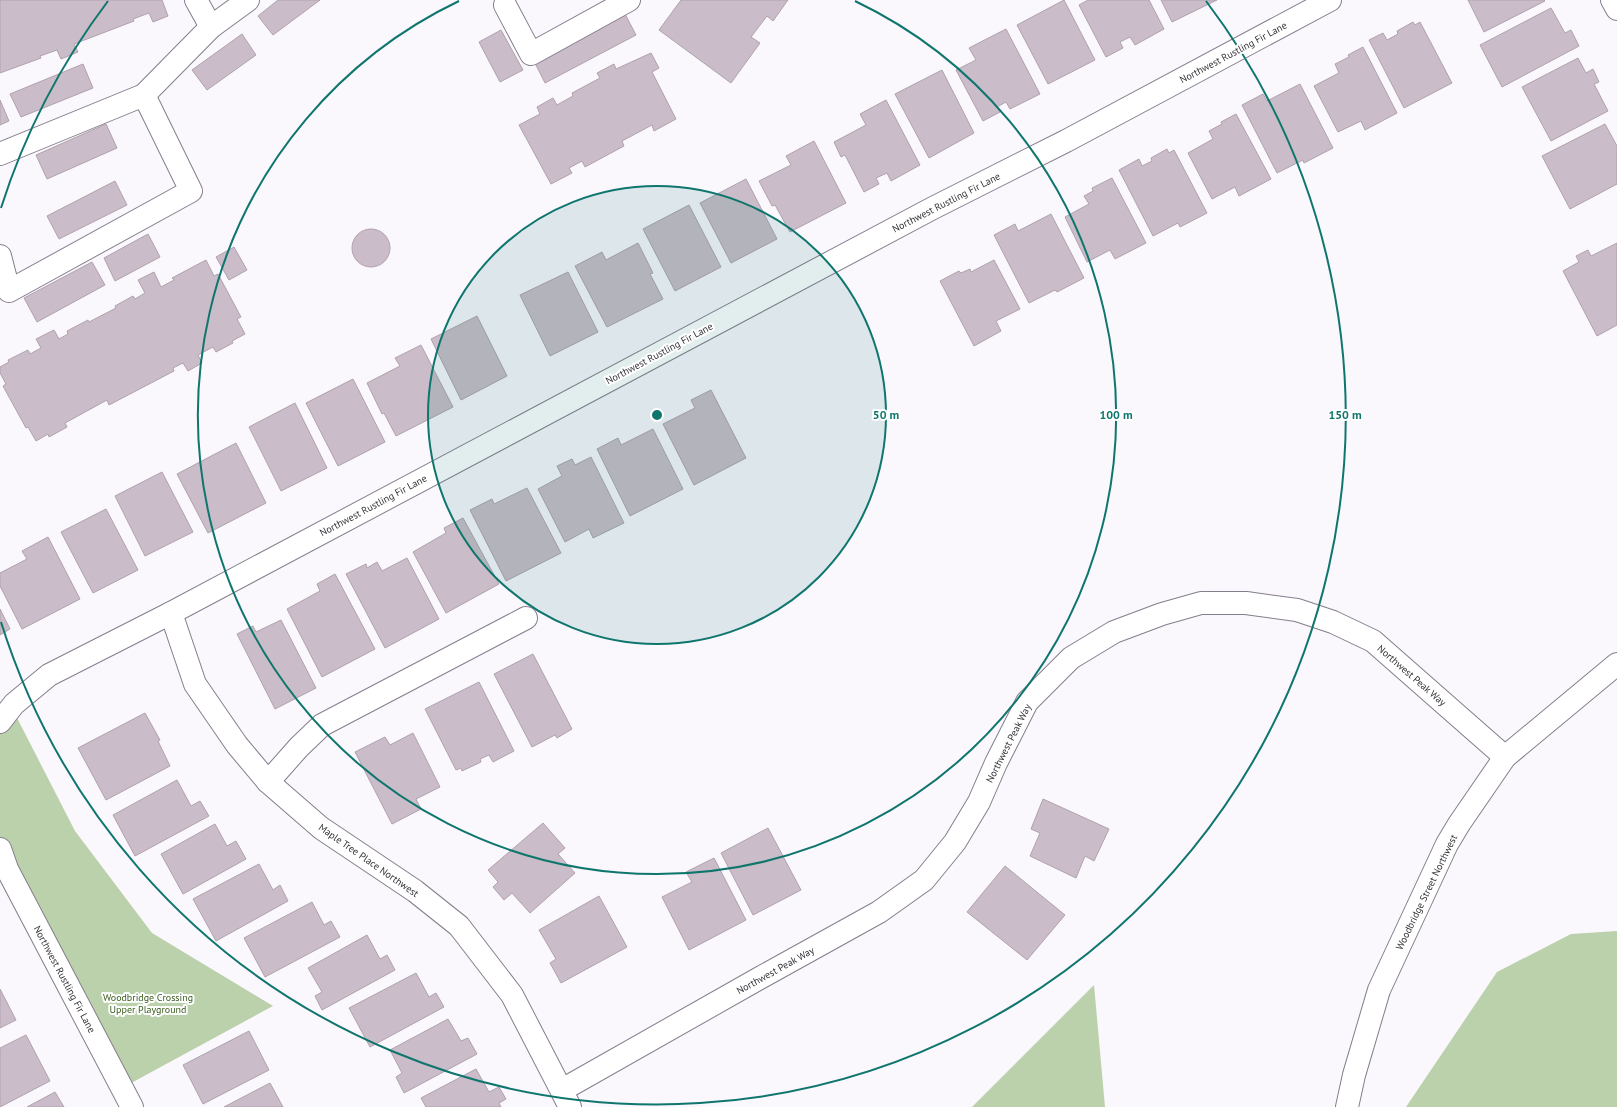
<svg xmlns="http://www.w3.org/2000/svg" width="1617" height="1107" viewBox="0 0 1617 1107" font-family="'PT Sans',sans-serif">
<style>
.green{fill:#bad1ac}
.building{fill:#cabcc8;stroke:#afa2ad}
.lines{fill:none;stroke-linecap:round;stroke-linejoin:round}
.minor-casing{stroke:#857e8c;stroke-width:24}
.minor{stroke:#fff;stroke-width:22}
.ring{fill:none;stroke:#0f766e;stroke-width:2}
.labels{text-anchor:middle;stroke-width:4;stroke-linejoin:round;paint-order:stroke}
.street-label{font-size:10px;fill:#353238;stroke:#fff}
.park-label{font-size:10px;fill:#385b1b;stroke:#fff}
.centre{fill:#0f766e;stroke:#fff;stroke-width:2}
.ring-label{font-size:12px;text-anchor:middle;font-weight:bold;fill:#0f766e;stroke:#fff;stroke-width:4;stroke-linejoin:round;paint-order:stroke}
</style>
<rect width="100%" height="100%" fill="#faf7fd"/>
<g class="green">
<path d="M 15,714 L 75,831 L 152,933 L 273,1006 L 122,1088 L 0,849 L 0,734 Z"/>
<path d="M 1617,931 L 1617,1107 L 1406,1107 L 1497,972 L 1571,934 Z"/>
<path d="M 1094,985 L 1105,1107 L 972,1107 Z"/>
</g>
<g class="building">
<path d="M 0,0 L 162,0 L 168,16 L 153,22 L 149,13 L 133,19 L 134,21 L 74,44 L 78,52 L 61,59 L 57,50 L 40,56 L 41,58 L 0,73 Z"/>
<path d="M 278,0 L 320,0 L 273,35 L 258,16 Z"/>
<path d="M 681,0 L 788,0 L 773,21 L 767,16 L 751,37 L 760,43 L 731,83 L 659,30 Z"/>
<path d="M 1064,0 L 1095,60 L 1048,84 L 1017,25 Z"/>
<path d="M 1088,0 L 1149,0 L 1164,29 L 1135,45 L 1130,37 L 1120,42 L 1123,48 L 1106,57 L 1079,5 Z"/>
<path d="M 1161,0 L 1217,0 L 1172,22 Z"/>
<path d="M 1468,0 L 1544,0 L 1545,1 L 1484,32 Z"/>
<path d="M 1551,8 L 1565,33 L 1571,30 L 1579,46 L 1502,87 L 1480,45 Z"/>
<path d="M 624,12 L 636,35 L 545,83 L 534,61 Z"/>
<path d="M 1413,22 L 1415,25 L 1420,22 L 1452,83 L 1404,108 L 1369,40 L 1383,33 L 1387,40 L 1398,34 L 1397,31 Z"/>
<path d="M 1006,29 L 1040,94 L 1010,109 L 1006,102 L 997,107 L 1000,112 L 983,121 L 956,70 L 976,60 L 969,48 Z"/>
<path d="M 501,30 L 523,70 L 500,82 L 479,42 Z"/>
<path d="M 242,34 L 256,55 L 207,90 L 192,70 Z"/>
<path d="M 1363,47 L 1397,113 L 1365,130 L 1361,121 L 1338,132 L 1314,86 L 1339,73 L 1335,64 L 1349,57 L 1348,55 Z"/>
<path d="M 651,53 L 659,68 L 652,72 L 676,119 L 654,131 L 652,125 L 622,141 L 624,146 L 585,167 L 582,161 L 569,168 L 572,173 L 551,184 L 519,125 L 540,114 L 537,107 L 553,98 L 557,105 L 573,96 L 572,93 L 600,78 L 597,73 L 614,64 L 616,69 Z"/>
<path d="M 1578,58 L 1586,73 L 1593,69 L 1599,82 L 1594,84 L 1608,111 L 1551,141 L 1522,87 Z"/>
<path d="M 83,64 L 93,88 L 21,117 L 10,94 Z"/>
<path d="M 942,70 L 974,133 L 929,158 L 895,94 Z"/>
<path d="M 1300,84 L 1333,148 L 1304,163 L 1303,160 L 1277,173 L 1242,105 L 1263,94 L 1267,101 Z"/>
<path d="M 0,100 L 9,121 L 0,125 Z"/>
<path d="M 886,100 L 920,165 L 891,181 L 887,173 L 876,178 L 879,184 L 864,192 L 845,155 L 841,157 L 834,142 L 866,125 L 860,114 Z"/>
<path d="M 1236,114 L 1271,179 L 1239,196 L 1235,187 L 1212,199 L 1188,153 L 1213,139 L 1209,131 L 1222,124 L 1221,122 Z"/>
<path d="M 106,124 L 117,148 L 47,179 L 36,155 Z"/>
<path d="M 1605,124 L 1617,146 L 1617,184 L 1570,209 L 1542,156 Z"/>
<path d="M 814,141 L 846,203 L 790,232 L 775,205 L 772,206 L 759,181 L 791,165 L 786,156 Z"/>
<path d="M 1167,149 L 1169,153 L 1174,150 L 1207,213 L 1180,227 L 1178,223 L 1153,236 L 1119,170 L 1139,159 L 1142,166 L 1152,161 L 1151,158 Z"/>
<path d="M 1112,178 L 1146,243 L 1115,259 L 1110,250 L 1087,262 L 1065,217 L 1089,204 L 1084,196 L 1093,191 L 1092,188 Z"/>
<path d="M 746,179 L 777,239 L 731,263 L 700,203 Z"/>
<path d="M 115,181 L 127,205 L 59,239 L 47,216 Z"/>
<path d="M 689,205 L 721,267 L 675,291 L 643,229 Z"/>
<path d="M 1051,214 L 1084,278 L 1057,292 L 1055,290 L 1029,303 L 994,235 L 1015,224 L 1018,231 Z"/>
<circle cx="371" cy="248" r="19"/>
<path d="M 148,234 L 160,257 L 115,281 L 104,258 Z"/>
<path d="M 638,243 L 653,273 L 650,274 L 663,299 L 607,327 L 575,266 L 602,252 L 606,260 Z"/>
<path d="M 1617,243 L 1617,325 L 1597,336 L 1563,271 L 1579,262 L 1576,256 L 1588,250 L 1591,256 Z"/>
<path d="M 234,247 L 247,270 L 229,280 L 216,257 Z"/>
<path d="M 206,260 L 214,276 L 218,274 L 241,317 L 237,319 L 245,334 L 232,341 L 233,343 L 216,352 L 213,347 L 198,355 L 202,363 L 188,371 L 183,363 L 173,368 L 174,371 L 109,405 L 107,400 L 65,423 L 67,427 L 49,437 L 48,434 L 36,441 L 28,427 L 26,428 L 3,386 L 6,384 L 0,373 L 0,367 L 9,362 L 8,360 L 28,350 L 30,354 L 41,348 L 36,339 L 54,330 L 59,339 L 68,334 L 67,331 L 88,320 L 89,322 L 116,308 L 115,306 L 133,296 L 135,299 L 145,293 L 138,280 L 154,272 L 161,287 L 174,280 L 172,278 Z"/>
<path d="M 994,260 L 1020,309 L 996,321 L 1001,331 L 974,346 L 940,281 L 959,271 L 961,273 L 970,269 L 971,272 Z"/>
<path d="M 92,262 L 105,285 L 37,322 L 24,298 Z"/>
<path d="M 568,272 L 598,332 L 550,356 L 520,295 Z"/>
<path d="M 477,316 L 507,376 L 461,400 L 431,339 Z"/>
<path d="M 421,345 L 453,407 L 396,436 L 384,413 L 382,414 L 367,383 L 400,366 L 395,358 Z"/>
<path d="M 353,379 L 385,442 L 338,466 L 306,403 Z"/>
<path d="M 711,390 L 746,458 L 694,485 L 663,424 L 695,408 L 691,400 Z"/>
<path d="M 295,403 L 327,468 L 281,491 L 249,427 Z"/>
<path d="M 653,429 L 683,489 L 630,516 L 597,449 L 618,438 L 621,445 Z"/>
<path d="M 236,443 L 266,503 L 208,533 L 177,474 Z"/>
<path d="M 591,457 L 624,523 L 593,538 L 589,529 L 565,542 L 538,489 L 562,476 L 557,466 L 572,459 L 575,465 Z"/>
<path d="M 162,472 L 193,532 L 145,556 L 115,496 Z"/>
<path d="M 527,488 L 561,553 L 506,581 L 470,510 L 492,499 L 494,504 Z"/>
<path d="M 106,509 L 138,570 L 93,593 L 61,532 Z"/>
<path d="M 463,518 L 499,584 L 446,613 L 413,552 L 446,533 L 444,528 Z"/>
<path d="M 48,537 L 80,599 L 22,629 L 0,586 L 0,573 L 27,559 L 22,551 Z"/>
<path d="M 407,558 L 439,619 L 385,648 L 346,574 L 366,564 L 367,568 L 377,562 L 382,571 Z"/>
<path d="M 335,574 L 375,649 L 322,677 L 287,609 L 320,591 L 317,584 Z"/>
<path d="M 0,609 L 10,629 L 0,635 Z"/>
<path d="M 281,620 L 316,688 L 275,709 L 237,634 L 253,626 L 256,632 Z"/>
<path d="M 533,654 L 572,729 L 557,738 L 555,735 L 532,747 L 494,674 Z"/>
<path d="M 479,682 L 514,751 L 493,762 L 489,755 L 480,759 L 481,762 L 462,771 L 461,768 L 456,770 L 425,709 Z"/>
<path d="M 145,713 L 160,740 L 158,741 L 170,766 L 106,800 L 78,748 Z"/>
<path d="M 413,733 L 440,787 L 416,799 L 421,809 L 392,824 L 355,752 L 385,737 L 390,745 Z"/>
<path d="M 177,780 L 191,806 L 200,801 L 209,816 L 135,856 L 113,815 Z"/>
<path d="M 1043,799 L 1109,829 L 1094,861 L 1085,856 L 1076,878 L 1030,856 L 1040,833 L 1031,829 Z"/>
<path d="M 543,823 L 565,848 L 558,854 L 575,873 L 530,913 L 512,893 L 504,900 L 493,887 L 498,882 L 488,870 Z"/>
<path d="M 215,824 L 227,846 L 236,841 L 246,859 L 183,894 L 161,854 Z"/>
<path d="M 768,828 L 801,890 L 753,915 L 721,853 Z"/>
<path d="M 714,858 L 746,920 L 689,950 L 662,897 L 692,882 L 686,872 Z"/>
<path d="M 259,864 L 273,890 L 280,885 L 288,901 L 216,941 L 193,899 Z"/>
<path d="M 1005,866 L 1065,915 L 1027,960 L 967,912 Z"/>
<path d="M 599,896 L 627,947 L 561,983 L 550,963 L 556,959 L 539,930 Z"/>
<path d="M 312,902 L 324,925 L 331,921 L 340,937 L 265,977 L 244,938 Z"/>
<path d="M 367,935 L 380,959 L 387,955 L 395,970 L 322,1010 L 315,996 L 322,992 L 308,968 Z"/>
<path d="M 416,973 L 429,997 L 436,993 L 444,1007 L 370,1047 L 349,1008 Z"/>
<path d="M 0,989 L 16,1020 L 0,1028 Z"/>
<path d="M 448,1019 L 461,1041 L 468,1038 L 477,1054 L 404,1093 L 396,1077 L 402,1073 L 390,1050 Z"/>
<path d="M 249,1031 L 269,1070 L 203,1104 L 183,1065 Z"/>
<path d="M 26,1035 L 50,1081 L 0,1107 L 0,1048 Z"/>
<path d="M 476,1069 L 489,1092 L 499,1087 L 506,1099 L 499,1103 L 501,1107 L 426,1107 L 421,1098 Z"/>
<path d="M 270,1083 L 283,1107 L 224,1107 Z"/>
<path d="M 55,1092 L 64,1107 L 27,1107 Z"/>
</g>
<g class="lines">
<defs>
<g id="minor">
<path d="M 196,0 L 211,27 L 248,0"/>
<path d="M 1612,0 L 1617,9"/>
<path d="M 505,5 L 531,54 L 629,0"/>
<path d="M 0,154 L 144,95 L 211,27"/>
<path d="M 0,256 L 9,291 L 191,191 L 144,95"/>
<path d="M 171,613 L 195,684 L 237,745 L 268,782 L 321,828 L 415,891 L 459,926 L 512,995 L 570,1107"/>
<path d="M 0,722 L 14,704 L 49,675 L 171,613 L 933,208 L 1066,141 L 1330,0"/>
<path d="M 268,782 L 299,747 L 322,725 L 526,618"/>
<path d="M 0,849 L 7,869 L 132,1107"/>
<path d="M 562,1090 L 758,979 L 879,912 L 924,880 L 955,842 L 979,802 L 996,763 L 1027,702 L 1071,658 L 1114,632 L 1162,614 L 1201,603 L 1246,603 L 1297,610 L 1333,622 L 1373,641 L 1505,757"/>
<path d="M 1347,1107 L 1354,1075 L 1379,990 L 1447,844 L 1459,824 L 1505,757 L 1617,664"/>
</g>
</defs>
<use href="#minor" class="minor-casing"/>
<use href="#minor" class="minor"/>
</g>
<circle cx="657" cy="415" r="229" fill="#0f766e" fill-opacity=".12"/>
<g class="ring">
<circle cx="657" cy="415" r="229"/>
<path d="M855 1A459 459 0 1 1 459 1"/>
<path d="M1 208A688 688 0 0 1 108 1M1206 1A688 688 0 1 1 1 622"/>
</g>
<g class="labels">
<g class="street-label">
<text transform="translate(1233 52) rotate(-28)" y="4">Northwest Rustling Fir Lane</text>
<text transform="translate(946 202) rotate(-27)" y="4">Northwest Rustling Fir Lane</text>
<text transform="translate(659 353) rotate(-28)" y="4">Northwest Rustling Fir Lane</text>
<text transform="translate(373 505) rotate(-28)" y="4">Northwest Rustling Fir Lane</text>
<text transform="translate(1412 675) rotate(41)" y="4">Northwest Peak Way</text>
<text transform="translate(1008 743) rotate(-63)" y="4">Northwest Peak Way</text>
<text transform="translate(369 860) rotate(35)" y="4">Maple Tree Place Northwest</text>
<text transform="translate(1426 892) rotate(-64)" y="4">Woodbridge Street Northwest</text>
<text transform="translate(775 970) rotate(-29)" y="4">Northwest Peak Way</text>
<text transform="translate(65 979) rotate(62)" y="4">Northwest Rustling Fir Lane</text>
</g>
<g class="park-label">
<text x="148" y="1001">Woodbridge Crossing<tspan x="148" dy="12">Upper Playground</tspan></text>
</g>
</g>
<circle cx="657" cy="415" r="6" class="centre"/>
<g class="ring-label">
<text x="886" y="419">50 m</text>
<text x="1116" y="419">100 m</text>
<text x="1345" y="419">150 m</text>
</g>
</svg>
